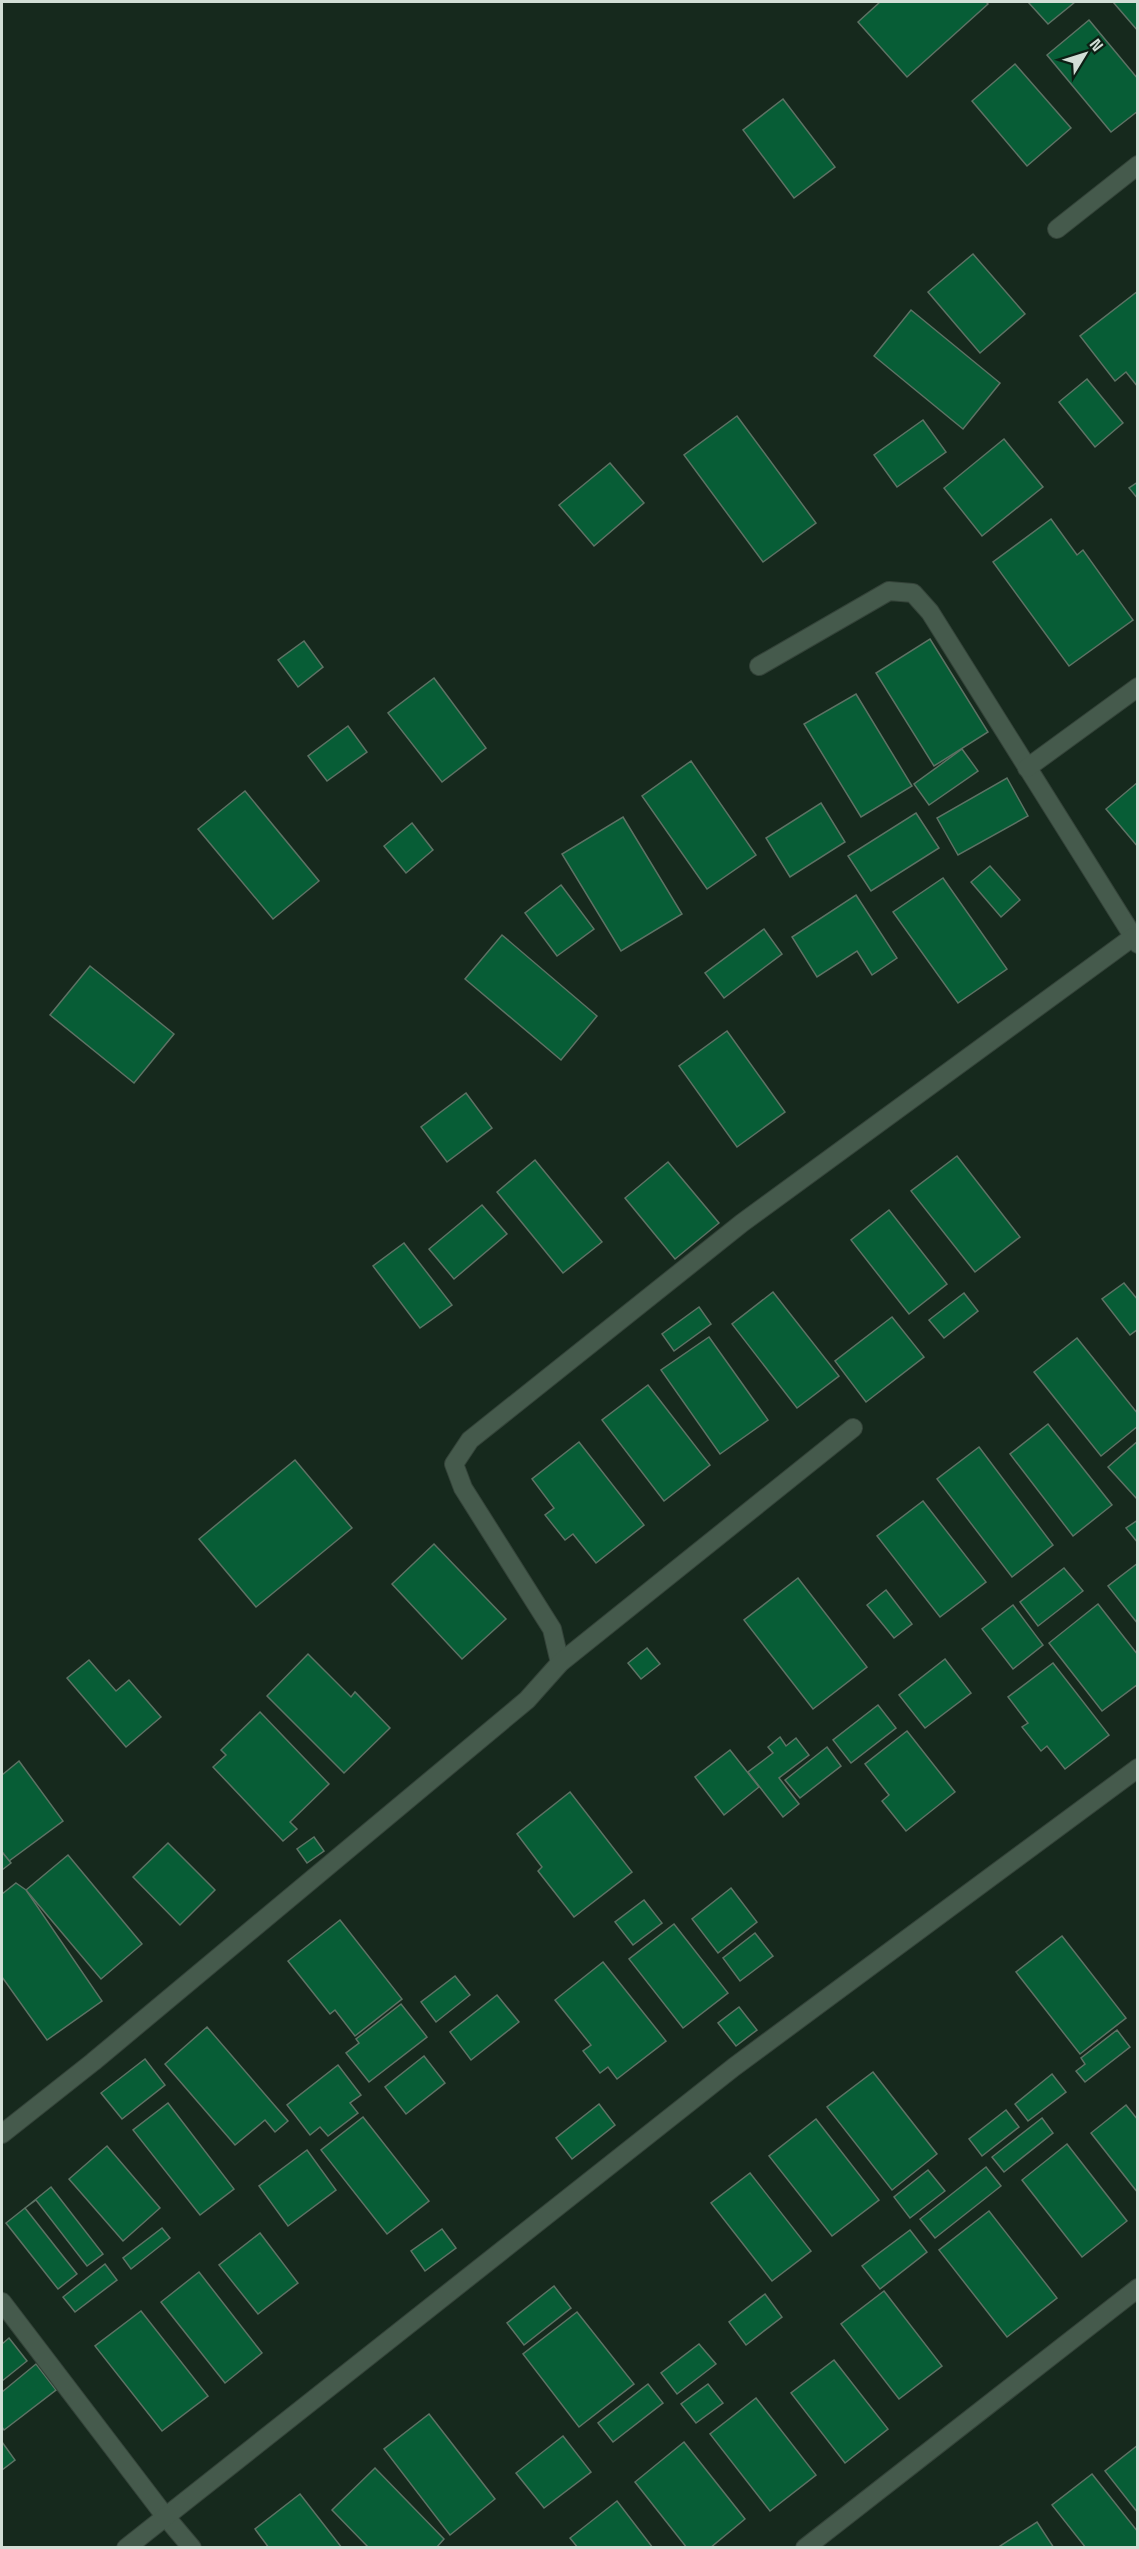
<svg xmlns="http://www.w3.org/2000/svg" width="1139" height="2549" viewBox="0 0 1139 2549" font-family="'Space Grotesk',sans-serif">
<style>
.building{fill:#075d36;stroke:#5d7264;stroke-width:1.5}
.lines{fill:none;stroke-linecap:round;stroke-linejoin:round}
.street-casing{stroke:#344339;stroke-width:20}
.street{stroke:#455a4c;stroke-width:18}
</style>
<rect width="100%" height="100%" fill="#16291d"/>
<g class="building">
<path d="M 880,2 L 986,2 L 988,4 L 907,77 L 858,22 Z"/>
<path d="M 1028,2 L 1075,2 L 1048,24 Z"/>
<path d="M 1113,2 L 1138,2 L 1138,31 Z"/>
<path d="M 1089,20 L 1138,79 L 1138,111 L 1111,132 L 1047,55 Z"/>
<path d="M 1015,64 L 1071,128 L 1027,166 L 972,101 Z"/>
<path d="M 783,99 L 835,167 L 794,198 L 743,130 Z"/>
<path d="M 973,254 L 1025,314 L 980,353 L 928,292 Z"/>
<path d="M 1138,291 L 1138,387 L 1126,372 L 1115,381 L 1080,336 Z"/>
<path d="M 911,310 L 1000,383 L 963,429 L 874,356 Z"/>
<path d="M 1087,379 L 1123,423 L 1095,447 L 1059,402 Z"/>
<path d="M 737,416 L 816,523 L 763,562 L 684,455 Z"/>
<path d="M 923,420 L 946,452 L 897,487 L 874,455 Z"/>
<path d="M 1004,439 L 1043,487 L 982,536 L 944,488 Z"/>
<path d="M 610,463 L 644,503 L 594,546 L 559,505 Z"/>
<path d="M 1138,482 L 1138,499 L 1129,488 Z"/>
<path d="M 1051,519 L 1077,555 L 1083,550 L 1133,620 L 1069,666 L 993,562 Z"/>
<path d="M 930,639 L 988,732 L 934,766 L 876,673 Z"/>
<path d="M 304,641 L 323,667 L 298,687 L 278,660 Z"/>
<path d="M 434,678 L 486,748 L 442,782 L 388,713 Z"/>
<path d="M 856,694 L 912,786 L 861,817 L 804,724 Z"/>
<path d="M 348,726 L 367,752 L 327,781 L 308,756 Z"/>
<path d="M 962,749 L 978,771 L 929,805 L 914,784 Z"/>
<path d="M 691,761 L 756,855 L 707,889 L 642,796 Z"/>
<path d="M 1007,778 L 1028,816 L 958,855 L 937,818 Z"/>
<path d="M 1138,782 L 1138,847 L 1106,809 Z"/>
<path d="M 245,791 L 319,881 L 273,919 L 198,829 Z"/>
<path d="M 821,803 L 845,842 L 790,877 L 766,838 Z"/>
<path d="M 916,813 L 939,848 L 871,891 L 848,856 Z"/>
<path d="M 623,817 L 682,914 L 621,951 L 562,854 Z"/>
<path d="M 412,823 L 433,850 L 406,873 L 384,846 Z"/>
<path d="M 990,866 L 1020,900 L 1001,917 L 971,882 Z"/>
<path d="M 943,878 L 1007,969 L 958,1003 L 893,912 Z"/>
<path d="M 561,885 L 594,929 L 557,956 L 525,913 Z"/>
<path d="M 856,895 L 897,958 L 872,975 L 857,951 L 817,977 L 792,937 Z"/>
<path d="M 764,929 L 782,954 L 724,998 L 705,973 Z"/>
<path d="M 502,935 L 597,1016 L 561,1060 L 465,979 Z"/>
<path d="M 90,966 L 174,1034 L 134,1083 L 50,1015 Z"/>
<path d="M 727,1031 L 785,1112 L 737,1147 L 679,1066 Z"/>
<path d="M 466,1093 L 492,1128 L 447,1162 L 421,1127 Z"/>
<path d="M 957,1156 L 1020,1237 L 975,1272 L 911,1191 Z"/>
<path d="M 535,1160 L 602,1242 L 563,1273 L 497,1192 Z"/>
<path d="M 668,1162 L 719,1223 L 675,1259 L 625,1198 Z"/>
<path d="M 482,1205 L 507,1234 L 454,1279 L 429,1249 Z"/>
<path d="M 889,1210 L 947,1284 L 909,1314 L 851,1240 Z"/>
<path d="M 404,1243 L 452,1305 L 420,1328 L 373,1266 Z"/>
<path d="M 1124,1283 L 1138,1300 L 1138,1329 L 1130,1335 L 1102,1299 Z"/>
<path d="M 773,1292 L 839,1376 L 797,1408 L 732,1324 Z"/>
<path d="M 964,1293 L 978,1311 L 944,1338 L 929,1320 Z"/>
<path d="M 699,1307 L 711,1324 L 674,1351 L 662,1334 Z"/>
<path d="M 892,1317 L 924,1357 L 866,1402 L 835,1361 Z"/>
<path d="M 709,1337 L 768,1420 L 720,1454 L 661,1370 Z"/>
<path d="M 1077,1338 L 1138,1414 L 1138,1426 L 1101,1456 L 1034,1372 Z"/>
<path d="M 648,1385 L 710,1465 L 664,1501 L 602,1420 Z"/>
<path d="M 1048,1424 L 1112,1505 L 1073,1536 L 1010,1454 Z"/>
<path d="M 1138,1441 L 1138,1499 L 1137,1499 L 1108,1467 Z"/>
<path d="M 579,1442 L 644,1525 L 596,1563 L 573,1534 L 565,1540 L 545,1515 L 554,1508 L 532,1479 Z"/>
<path d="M 979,1447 L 1053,1545 L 1012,1577 L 937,1479 Z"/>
<path d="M 295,1460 L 352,1528 L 256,1607 L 199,1539 Z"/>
<path d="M 923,1501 L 986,1582 L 940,1617 L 877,1536 Z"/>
<path d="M 1138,1520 L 1138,1543 L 1126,1528 Z"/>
<path d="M 434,1544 L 506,1619 L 462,1659 L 392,1584 Z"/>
<path d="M 1138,1563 L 1138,1624 L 1108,1586 Z"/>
<path d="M 1064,1568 L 1083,1591 L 1038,1626 L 1020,1602 Z"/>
<path d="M 798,1578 L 867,1667 L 813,1709 L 744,1620 Z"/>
<path d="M 886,1590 L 912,1624 L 894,1638 L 867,1605 Z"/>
<path d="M 1098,1604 L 1138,1655 L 1138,1684 L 1102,1711 L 1049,1643 Z"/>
<path d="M 1013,1605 L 1043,1645 L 1013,1669 L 982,1629 Z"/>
<path d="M 647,1648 L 660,1664 L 641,1679 L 628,1663 Z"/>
<path d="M 308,1654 L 351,1697 L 355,1692 L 390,1728 L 344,1773 L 267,1696 Z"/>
<path d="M 945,1659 L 971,1693 L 925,1728 L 899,1695 Z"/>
<path d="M 89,1660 L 116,1691 L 129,1680 L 161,1717 L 126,1747 L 67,1678 Z"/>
<path d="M 1053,1663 L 1109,1735 L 1065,1769 L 1047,1746 L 1041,1751 L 1022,1727 L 1028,1723 L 1008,1697 Z"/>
<path d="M 878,1705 L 896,1728 L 851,1763 L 833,1740 Z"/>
<path d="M 260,1712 L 329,1784 L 290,1822 L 297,1829 L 283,1841 L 213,1767 L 226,1755 L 221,1750 Z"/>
<path d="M 907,1731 L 955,1792 L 906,1831 L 882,1801 L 889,1795 L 865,1764 Z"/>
<path d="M 780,1737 L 786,1746 L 796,1738 L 809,1755 L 779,1778 L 799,1804 L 783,1817 L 748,1772 L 773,1753 L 768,1747 Z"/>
<path d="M 827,1747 L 841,1766 L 800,1798 L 785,1780 Z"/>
<path d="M 730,1750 L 759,1787 L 724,1815 L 695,1777 Z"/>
<path d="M 19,1761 L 63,1821 L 9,1861 L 2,1852 L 2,1775 Z"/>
<path d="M 570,1792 L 632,1872 L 574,1917 L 538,1871 L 542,1867 L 517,1834 Z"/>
<path d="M 314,1837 L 324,1851 L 307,1863 L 297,1849 Z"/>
<path d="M 168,1843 L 215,1890 L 180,1925 L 133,1877 Z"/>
<path d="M 2,1852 L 11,1863 L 2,1870 Z"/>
<path d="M 68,1855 L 142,1944 L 101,1979 L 26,1890 Z"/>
<path d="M 16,1883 L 26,1890 L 102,2001 L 47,2040 L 2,1977 L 2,1894 Z"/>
<path d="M 731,1888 L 757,1922 L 718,1953 L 692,1919 Z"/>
<path d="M 644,1900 L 662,1923 L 633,1945 L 615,1922 Z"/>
<path d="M 340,1920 L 402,1999 L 355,2036 L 335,2010 L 330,2014 L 288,1961 Z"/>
<path d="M 674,1924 L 728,1993 L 683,2028 L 629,1959 Z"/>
<path d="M 755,1933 L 773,1956 L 740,1981 L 723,1958 Z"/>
<path d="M 1062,1936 L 1126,2018 L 1080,2054 L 1016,1972 Z"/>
<path d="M 603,1962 L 666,2041 L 617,2079 L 608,2067 L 600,2073 L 583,2051 L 591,2045 L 555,2000 Z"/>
<path d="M 455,1976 L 470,1995 L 436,2022 L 421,2002 Z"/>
<path d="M 497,1995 L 519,2022 L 471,2060 L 450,2032 Z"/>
<path d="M 401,2004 L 427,2037 L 369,2082 L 346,2053 L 359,2043 L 356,2039 Z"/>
<path d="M 739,2007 L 757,2030 L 736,2046 L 718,2023 Z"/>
<path d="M 207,2027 L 288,2121 L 275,2132 L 265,2120 L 235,2145 L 165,2064 Z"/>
<path d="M 1117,2030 L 1130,2047 L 1085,2082 L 1076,2071 L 1085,2064 L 1081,2058 Z"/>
<path d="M 424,2056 L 445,2083 L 406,2114 L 385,2087 Z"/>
<path d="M 145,2059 L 165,2085 L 122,2119 L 101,2093 Z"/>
<path d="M 338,2065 L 361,2095 L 350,2103 L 358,2113 L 328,2136 L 320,2127 L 310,2135 L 287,2105 Z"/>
<path d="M 873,2072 L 937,2154 L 892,2190 L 827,2107 Z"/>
<path d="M 1052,2074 L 1066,2092 L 1028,2121 L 1015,2104 Z"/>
<path d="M 168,2103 L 234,2189 L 200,2215 L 133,2130 Z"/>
<path d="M 599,2104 L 615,2125 L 572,2159 L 556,2138 Z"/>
<path d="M 1126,2105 L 1138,2120 L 1138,2193 L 1091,2133 Z"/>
<path d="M 1006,2110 L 1019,2127 L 982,2156 L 969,2139 Z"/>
<path d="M 363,2117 L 429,2201 L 387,2234 L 321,2150 Z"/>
<path d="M 1042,2118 L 1053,2133 L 1004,2172 L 992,2157 Z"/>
<path d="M 816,2119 L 879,2200 L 832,2236 L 769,2156 Z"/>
<path d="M 1067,2144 L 1127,2221 L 1082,2257 L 1022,2180 Z"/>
<path d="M 107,2146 L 160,2208 L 123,2241 L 69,2179 Z"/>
<path d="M 307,2150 L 336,2190 L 288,2226 L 259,2186 Z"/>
<path d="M 986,2167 L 1001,2186 L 935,2238 L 920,2219 Z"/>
<path d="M 928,2170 L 945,2191 L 910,2218 L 894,2197 Z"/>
<path d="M 750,2173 L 811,2251 L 772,2281 L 711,2203 Z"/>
<path d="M 51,2187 L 103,2254 L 87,2266 L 36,2200 L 25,2208 Z"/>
<path d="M 25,2208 L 77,2274 L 58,2289 L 6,2223 Z"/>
<path d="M 989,2211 L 1057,2298 L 1007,2337 L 939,2250 Z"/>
<path d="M 162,2228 L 170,2238 L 131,2269 L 123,2258 Z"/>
<path d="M 442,2229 L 456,2248 L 425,2271 L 411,2251 Z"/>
<path d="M 910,2230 L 927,2252 L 880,2289 L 862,2266 Z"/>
<path d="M 260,2233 L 298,2283 L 258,2314 L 219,2265 Z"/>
<path d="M 105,2264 L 117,2280 L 75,2312 L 63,2297 Z"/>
<path d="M 199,2272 L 262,2353 L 225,2383 L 161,2302 Z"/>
<path d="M 554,2286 L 571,2308 L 524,2345 L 507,2323 Z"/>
<path d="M 884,2291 L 942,2366 L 899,2399 L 841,2324 Z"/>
<path d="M 765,2294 L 782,2317 L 746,2345 L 729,2322 Z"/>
<path d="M 141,2311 L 208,2396 L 162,2431 L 95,2346 Z"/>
<path d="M 577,2312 L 634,2384 L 579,2427 L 523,2354 Z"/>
<path d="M 9,2338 L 27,2361 L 2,2381 L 2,2344 Z"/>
<path d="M 699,2344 L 716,2364 L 677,2394 L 661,2373 Z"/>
<path d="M 834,2360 L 888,2429 L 845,2463 L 791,2393 Z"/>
<path d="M 36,2364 L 56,2390 L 4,2430 L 2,2427 L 2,2392 Z"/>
<path d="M 648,2384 L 663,2403 L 613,2442 L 598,2423 Z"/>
<path d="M 708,2384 L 723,2403 L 696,2423 L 681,2404 Z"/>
<path d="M 756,2398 L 816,2475 L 770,2511 L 710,2434 Z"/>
<path d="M 429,2414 L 495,2499 L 450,2535 L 384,2449 Z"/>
<path d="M 563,2436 L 591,2472 L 544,2508 L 516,2473 Z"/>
<path d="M 2,2442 L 15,2460 L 2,2470 Z"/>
<path d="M 684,2442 L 745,2519 L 710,2548 L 687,2548 L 635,2482 Z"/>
<path d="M 1138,2445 L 1138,2513 L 1105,2471 Z"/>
<path d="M 375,2468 L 444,2539 L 436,2548 L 369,2548 L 332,2510 Z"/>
<path d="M 1092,2474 L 1138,2532 L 1138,2548 L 1086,2548 L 1052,2505 Z"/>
<path d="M 300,2494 L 342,2548 L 269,2548 L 255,2529 Z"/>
<path d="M 617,2501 L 653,2548 L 578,2548 L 570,2538 Z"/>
<path d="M 1037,2522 L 1054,2548 L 997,2548 Z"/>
</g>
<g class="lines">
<defs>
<g id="street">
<path d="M 1057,229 L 1138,165"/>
<path d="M 759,666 L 889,591 L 913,593 L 930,612 L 1138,944"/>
<path d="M 1027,768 L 1138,687"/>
<path d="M 560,1663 L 552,1629 L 463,1488 L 454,1464 L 470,1440 L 742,1223 L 1133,937"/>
<path d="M 2,2134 L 93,2062 L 527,1700 L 560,1663 L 853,1428"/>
<path d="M 2,2302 L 165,2516 L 192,2548"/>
<path d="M 126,2548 L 734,2067 L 1138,1768"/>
<path d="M 805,2548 L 1138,2288"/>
</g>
</defs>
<use href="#street" class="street-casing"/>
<use href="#street" class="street"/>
</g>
<rect width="1139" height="2549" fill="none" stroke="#d2ded6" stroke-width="6"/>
<g transform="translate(1085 54) rotate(52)" stroke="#0c1f14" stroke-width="4.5" paint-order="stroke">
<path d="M0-4.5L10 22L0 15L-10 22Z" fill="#d2ded6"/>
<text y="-9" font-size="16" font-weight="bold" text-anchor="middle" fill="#d2ded6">N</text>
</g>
</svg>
